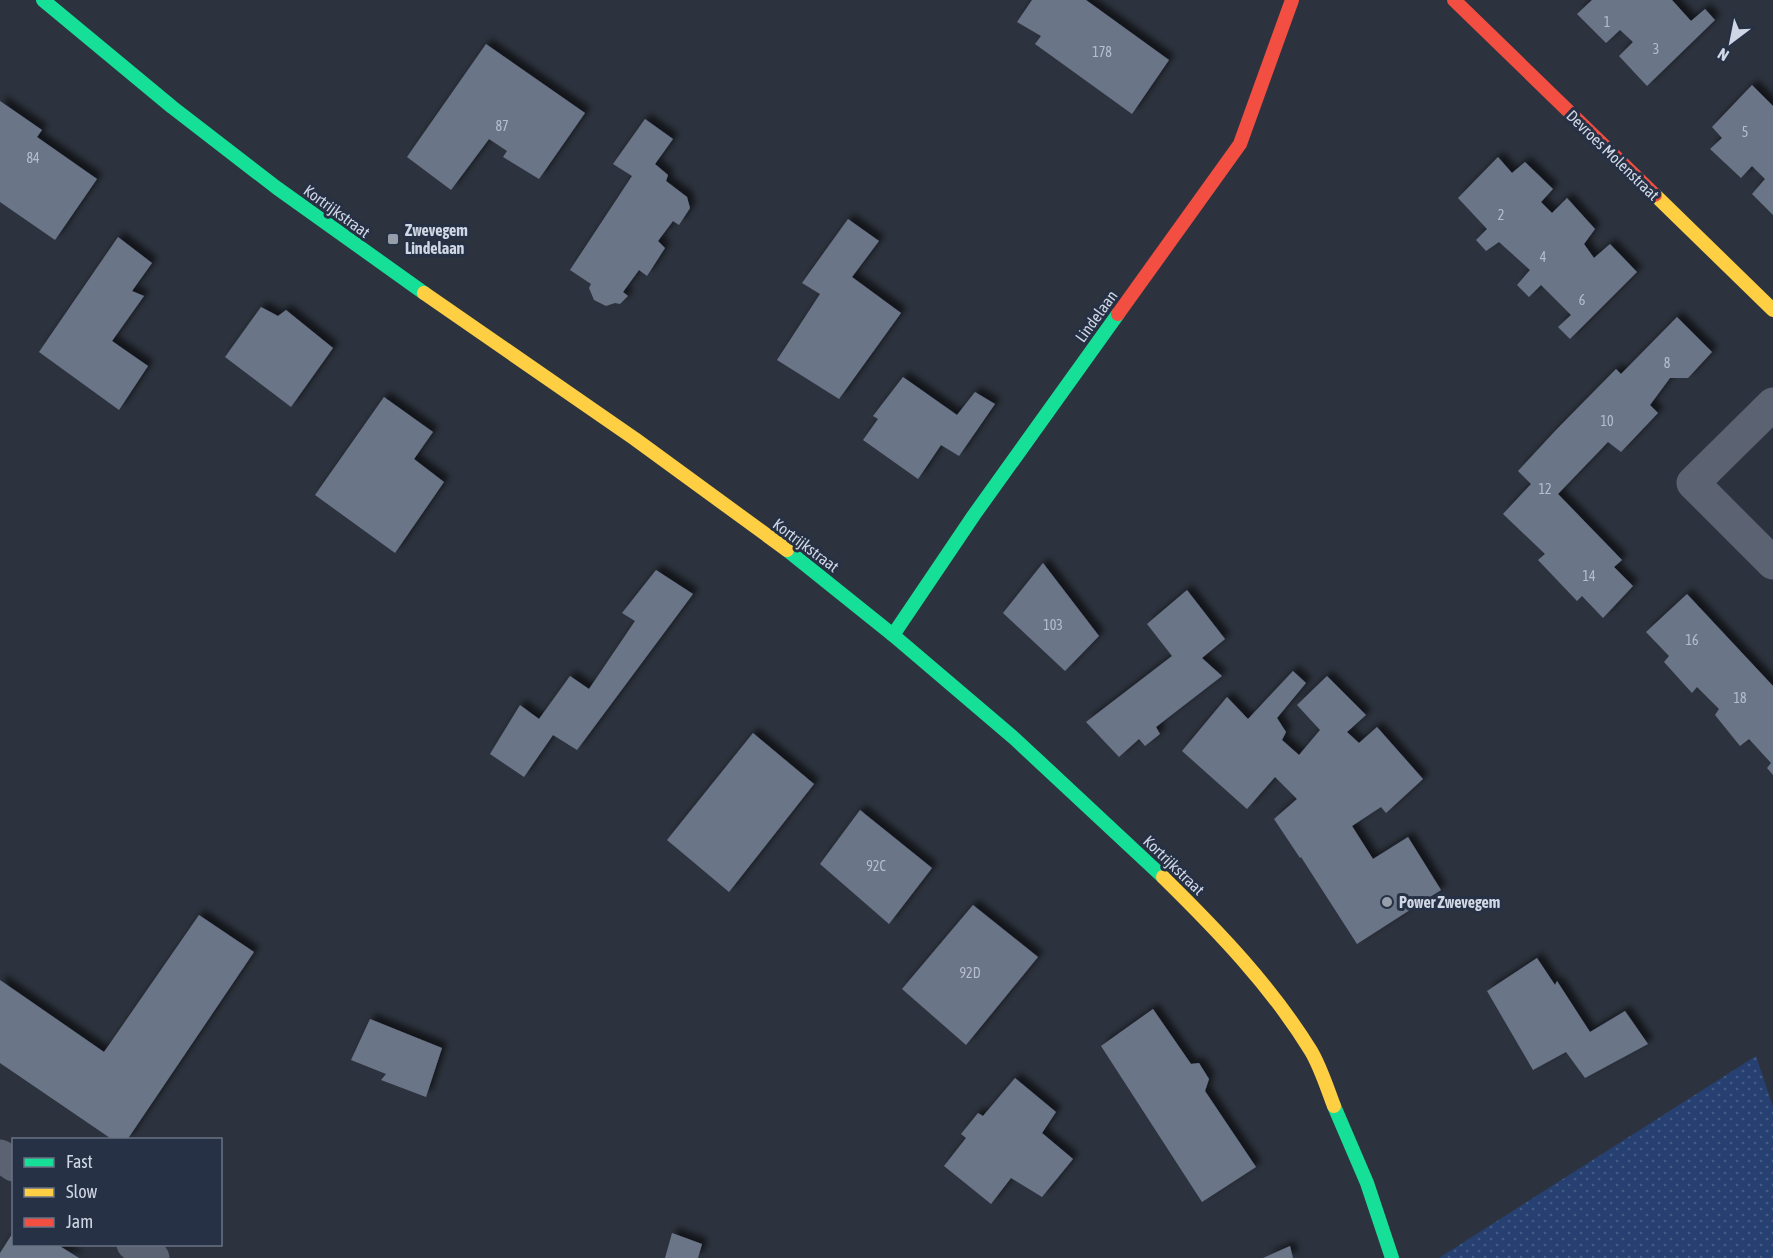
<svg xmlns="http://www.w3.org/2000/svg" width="1773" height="1258" viewBox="0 0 1773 1258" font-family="'Asap Condensed',sans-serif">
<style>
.grass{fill:url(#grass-dots)}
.building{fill:#6a7488;filter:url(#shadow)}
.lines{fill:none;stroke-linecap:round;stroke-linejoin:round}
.street{stroke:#5b6373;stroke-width:33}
.fast{stroke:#16e098;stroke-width:14}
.slow{stroke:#ffcf43;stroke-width:14}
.jam{stroke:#f24e42;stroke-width:14}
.poi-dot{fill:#979eaa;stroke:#263145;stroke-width:2}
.labels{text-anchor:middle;stroke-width:6;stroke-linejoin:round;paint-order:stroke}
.number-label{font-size:14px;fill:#b6becd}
.street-label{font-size:16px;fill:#d0d7e4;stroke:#263145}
.poi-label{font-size:16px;font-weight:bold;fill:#d0d7e4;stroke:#263145;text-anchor:start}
</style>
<defs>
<pattern id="grass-dots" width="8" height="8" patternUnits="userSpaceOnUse" patternTransform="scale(1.5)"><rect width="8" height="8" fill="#274072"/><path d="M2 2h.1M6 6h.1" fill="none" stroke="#455b86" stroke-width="1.8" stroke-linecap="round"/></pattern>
<filter id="shadow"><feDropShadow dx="5.5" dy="-5.5" stdDeviation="3" flood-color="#0009"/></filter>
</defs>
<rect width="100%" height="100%" fill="#2d333e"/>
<path class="grass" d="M 1756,1056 L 1773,1107 L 1773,1258 L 1439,1258 Z"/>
<g class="building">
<path d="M 1032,0 L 1086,0 L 1169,60 L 1132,114 L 1035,44 L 1041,36 L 1017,22 Z"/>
<path d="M 1592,0 L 1672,0 L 1691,21 L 1705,9 L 1715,20 L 1647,86 L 1619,56 L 1633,42 L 1620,30 L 1606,43 L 1577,14 Z"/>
<path d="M 486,44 L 585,113 L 539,179 L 503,157 L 507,151 L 489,139 L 451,190 L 407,157 Z"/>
<path d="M 1752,85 L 1773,106 L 1773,215 L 1752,194 L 1765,179 L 1752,166 L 1741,178 L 1710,149 L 1722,138 L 1712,127 Z"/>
<path d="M 0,101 L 42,130 L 37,137 L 97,179 L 55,240 L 0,202 Z"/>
<path d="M 645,119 L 673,139 L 655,164 L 668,175 L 666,181 L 687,197 L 690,208 L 679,225 L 673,221 L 658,241 L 665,248 L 647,276 L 639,270 L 623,292 L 628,296 L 620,304 L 615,303 L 606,306 L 594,300 L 589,288 L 591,284 L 570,270 L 632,176 L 613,164 Z"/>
<path d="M 1498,157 L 1512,173 L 1525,162 L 1553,189 L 1541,202 L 1552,213 L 1567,198 L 1595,229 L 1584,244 L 1594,258 L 1610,244 L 1637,272 L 1570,339 L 1558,327 L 1571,315 L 1541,285 L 1529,297 L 1517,285 L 1530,270 L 1499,242 L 1486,251 L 1476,240 L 1487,229 L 1458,198 Z"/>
<path d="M 848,219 L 879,241 L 852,277 L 901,313 L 839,399 L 777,360 L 820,294 L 802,283 Z"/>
<path d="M 118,237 L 152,263 L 132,291 L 144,296 L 112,341 L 148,366 L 119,410 L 39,352 Z"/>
<path d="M 261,307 L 278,316 L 286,310 L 333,348 L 291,407 L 225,357 Z"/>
<path d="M 1677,317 L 1712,352 L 1688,378 L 1670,378 L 1650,405 L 1658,413 L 1621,452 L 1608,442 L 1558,494 L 1622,560 L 1614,567 L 1633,586 L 1603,618 L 1582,596 L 1577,601 L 1538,560 L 1545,554 L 1503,514 L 1531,484 L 1518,471 L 1556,430 L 1616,369 L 1621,374 Z"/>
<path d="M 903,377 L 957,415 L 975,392 L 995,404 L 959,456 L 941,445 L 918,479 L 863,440 L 878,419 L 873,416 Z"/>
<path d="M 384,397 L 433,432 L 414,459 L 444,482 L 395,553 L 315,495 Z"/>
<path d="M 1043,563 L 1099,636 L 1065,671 L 1003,613 Z"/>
<path d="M 656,570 L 693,594 L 577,750 L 553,735 L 524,777 L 490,754 L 520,705 L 539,719 L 570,676 L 589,689 L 635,621 L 622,613 Z"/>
<path d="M 1187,590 L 1225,639 L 1202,658 L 1222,676 L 1156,727 L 1160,734 L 1145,746 L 1139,739 L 1119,757 L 1086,722 L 1172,656 L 1147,624 Z"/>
<path d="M 1687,594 L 1773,686 L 1773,775 L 1767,768 L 1771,763 L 1749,739 L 1740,746 L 1715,715 L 1719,709 L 1697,687 L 1692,693 L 1664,662 L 1669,656 L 1646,632 Z"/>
<path d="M 1293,671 L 1306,683 L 1277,718 L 1286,732 L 1282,740 L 1299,755 L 1320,730 L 1297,705 L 1327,676 L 1366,715 L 1347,732 L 1359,743 L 1377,727 L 1423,779 L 1386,813 L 1381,807 L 1352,826 L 1373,859 L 1408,837 L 1441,890 L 1357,944 L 1301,857 L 1300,858 L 1274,819 L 1297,799 L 1275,777 L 1247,809 L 1182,751 L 1227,697 L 1248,719 Z"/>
<path d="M 753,733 L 814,784 L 729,892 L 667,840 Z"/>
<path d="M 860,810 L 932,868 L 889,924 L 820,864 Z"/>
<path d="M 973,905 L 1038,957 L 966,1045 L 902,989 Z"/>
<path d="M 199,915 L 254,952 L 127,1140 L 113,1140 L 0,1063 L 0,980 L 104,1052 Z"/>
<path d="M 1537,958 L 1555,985 L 1557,981 L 1590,1032 L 1625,1011 L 1648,1044 L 1585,1078 L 1566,1052 L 1533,1070 L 1487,991 Z"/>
<path d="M 1153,1009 L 1191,1064 L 1199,1063 L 1209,1079 L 1205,1091 L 1256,1167 L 1202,1202 L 1101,1046 Z"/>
<path d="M 370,1019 L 442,1048 L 426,1097 L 381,1080 L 386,1074 L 351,1060 Z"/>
<path d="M 1015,1078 L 1056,1112 L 1042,1133 L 1073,1159 L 1042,1197 L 1011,1178 L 991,1204 L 944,1166 L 966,1138 L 961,1134 L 978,1113 L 983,1116 Z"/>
<path d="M 14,1231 L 14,1245 L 58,1245 L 79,1258 L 0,1258 L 0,1253 Z"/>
<path d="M 672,1233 L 702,1244 L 698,1258 L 665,1258 Z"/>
<path d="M 1290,1246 L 1293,1258 L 1263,1258 Z"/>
</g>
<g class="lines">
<g class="street">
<path d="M 1773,404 L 1693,483 L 1773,563"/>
<path d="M 0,1156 L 14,1165"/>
<path d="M 133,1244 L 153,1258"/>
</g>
<g class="fast">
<path d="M 43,0 L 172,107 L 277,188 L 424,293"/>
<path d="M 787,550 L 893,635 L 1015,739 L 1163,877"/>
<path d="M 893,635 L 974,515 L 1118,314"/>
<path d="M 1334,1106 L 1367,1183 L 1392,1258"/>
</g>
<g class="slow">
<path d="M 1655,195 L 1773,310"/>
<path d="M 424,293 L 635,439 L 787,550"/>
<path d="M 1163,877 C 1218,931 1271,986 1311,1051 C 1321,1068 1327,1088 1334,1106"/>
</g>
<g class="jam">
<path d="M 1454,0 L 1655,195"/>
<path d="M 1118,314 L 1240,144 L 1292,0"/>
</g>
</g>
<g class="poi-dot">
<rect x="387" y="233" width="12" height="12" rx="3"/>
<circle cx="1387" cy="902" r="6"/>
</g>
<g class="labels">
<g class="number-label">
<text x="1607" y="27">1</text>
<text x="1656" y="54">3</text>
<text x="1102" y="57">178</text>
<text x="502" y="131">87</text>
<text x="1745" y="137">5</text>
<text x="33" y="163">84</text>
<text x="1501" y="220">2</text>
<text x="1543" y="262">4</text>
<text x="1582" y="305">6</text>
<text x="1667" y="368">8</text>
<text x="1607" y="426">10</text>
<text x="1545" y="494">12</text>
<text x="1589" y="581">14</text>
<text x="1053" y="630">103</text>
<text x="1692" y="645">16</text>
<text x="1740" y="703">18</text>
<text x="876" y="871">92C</text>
<text x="970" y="978">92D</text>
</g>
<g class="street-label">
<text transform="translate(1613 155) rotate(44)" y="6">Devroes Molenstraat</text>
<text transform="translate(337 211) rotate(36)" y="6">Kortrijkstraat</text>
<text transform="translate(1096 316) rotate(-54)" y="6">Lindelaan</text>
<text transform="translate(806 545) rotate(37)" y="6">Kortrijkstraat</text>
<text transform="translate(1174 865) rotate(44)" y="6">Kortrijkstraat</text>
</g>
<g class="poi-label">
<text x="405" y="236">Zwevegem<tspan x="405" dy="18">Lindelaan</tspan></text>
<text x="1399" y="908">Power Zwevegem</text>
</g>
</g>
<rect x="12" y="1138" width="210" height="108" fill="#263145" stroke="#6a7385" stroke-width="1.5"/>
<rect x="24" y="1158" width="30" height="9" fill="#16e098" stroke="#6a7385" stroke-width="1.5"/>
<text x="66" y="1168" font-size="18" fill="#d0d7e4">Fast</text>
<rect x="24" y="1188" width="30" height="9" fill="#ffcf43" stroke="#6a7385" stroke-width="1.5"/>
<text x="66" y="1198" font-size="18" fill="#d0d7e4">Slow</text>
<rect x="24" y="1218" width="30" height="9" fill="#f24e42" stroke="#6a7385" stroke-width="1.5"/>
<text x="66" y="1228" font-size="18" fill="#d0d7e4">Jam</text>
<g transform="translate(1731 42) rotate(212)" stroke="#263145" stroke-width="4.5" paint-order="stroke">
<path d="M0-4.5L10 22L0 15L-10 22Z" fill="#d0d7e4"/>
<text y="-9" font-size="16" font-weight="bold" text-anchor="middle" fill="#d0d7e4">N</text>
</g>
</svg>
